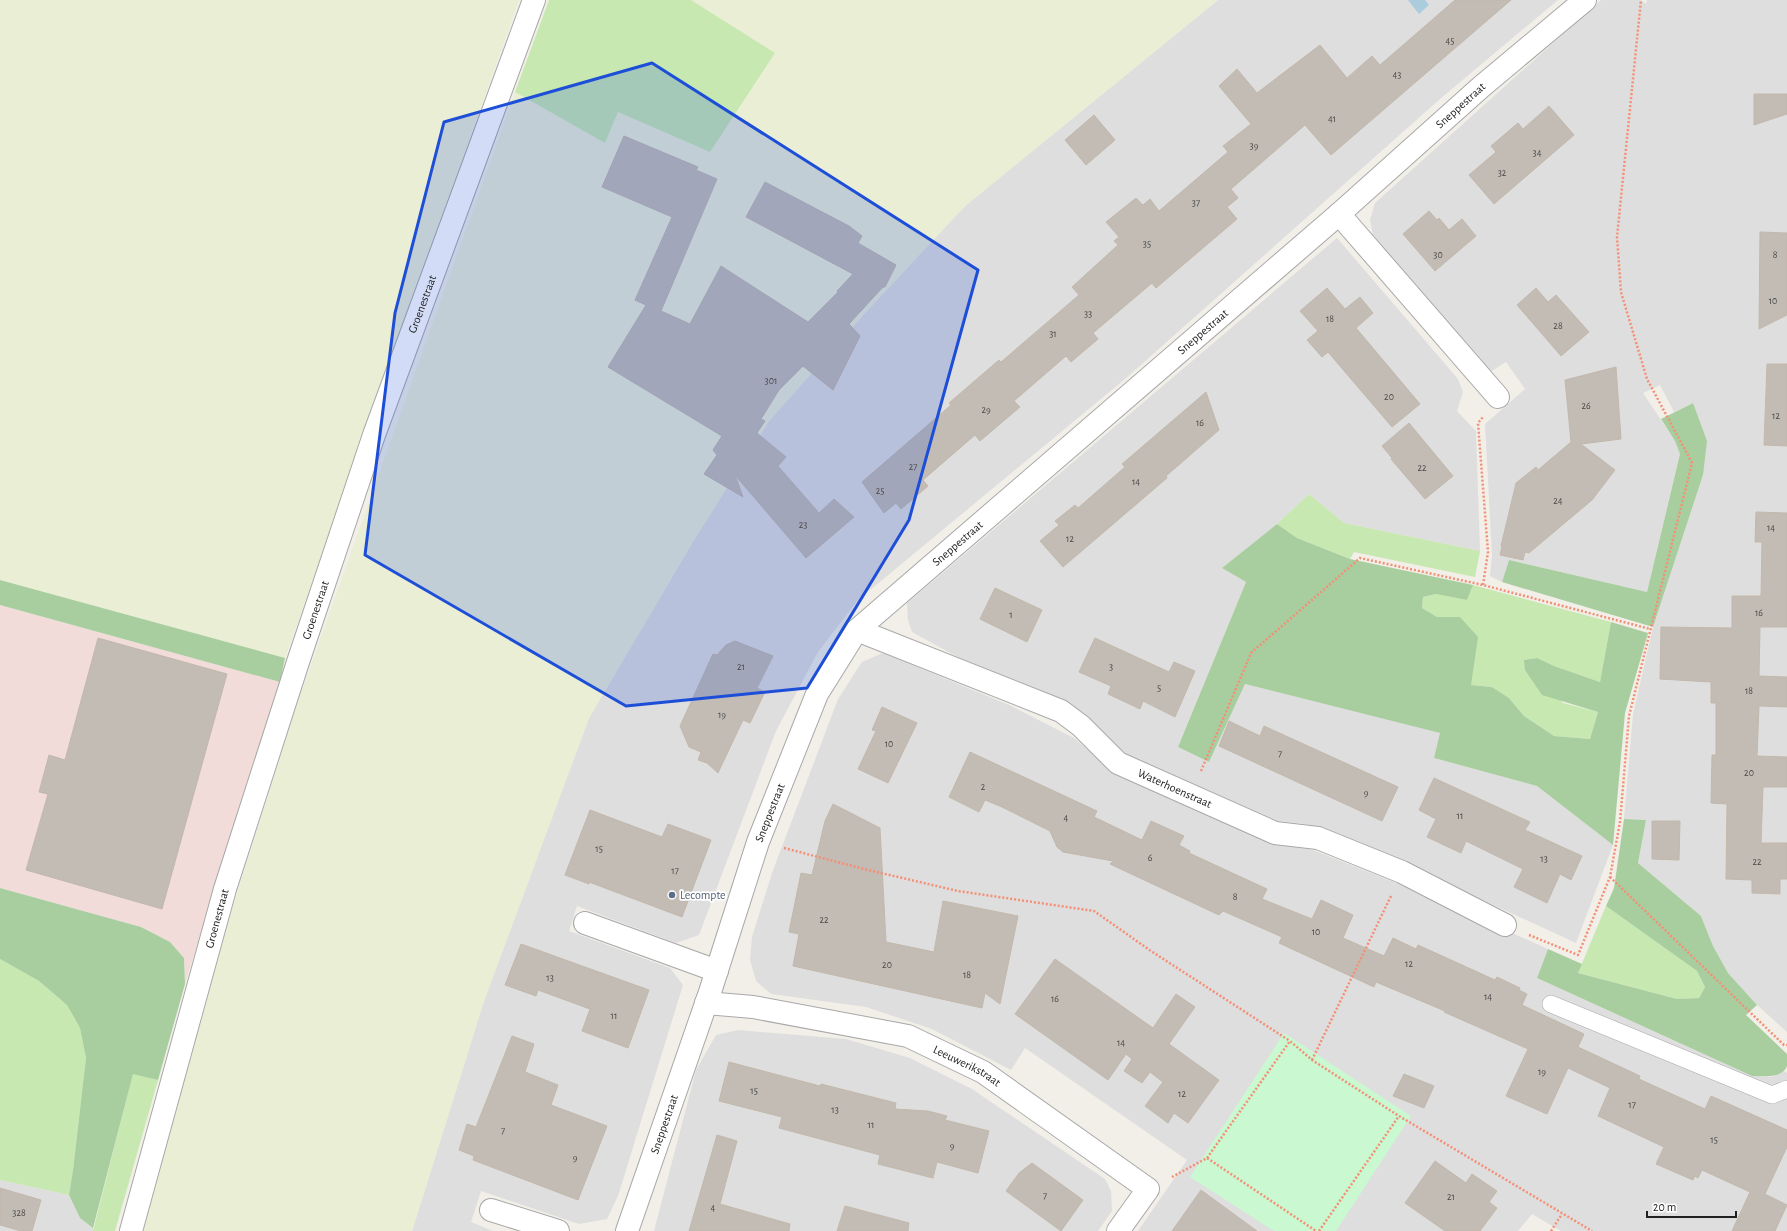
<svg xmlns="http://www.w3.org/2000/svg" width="1787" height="1231" viewBox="0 0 1787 1231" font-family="'Alegreya Sans',sans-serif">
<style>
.residential{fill:#dfdede}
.commercial{fill:#f1dcd9}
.farmland{fill:#eaeed5}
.grass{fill:#c7e8b1}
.forest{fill:#a8ce9f}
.park{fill:#c9f8d1}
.water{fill:#abccdc}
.building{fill:#c2bcb5;stroke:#c2b8ab}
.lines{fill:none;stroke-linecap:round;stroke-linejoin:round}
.lane-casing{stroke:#a8a8a8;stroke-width:18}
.street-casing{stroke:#a8a8a8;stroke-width:24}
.path{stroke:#f48f76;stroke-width:2.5;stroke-dasharray:2 2;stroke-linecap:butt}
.lane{stroke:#fff;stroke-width:17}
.street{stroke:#fff;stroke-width:22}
.marked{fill:#1d4ed8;fill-opacity:0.2;stroke:#1d4ed8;stroke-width:3;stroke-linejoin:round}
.service-dot{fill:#5c6f8a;stroke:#fff;stroke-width:1.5}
.labels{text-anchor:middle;stroke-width:3.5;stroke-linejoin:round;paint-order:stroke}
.number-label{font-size:10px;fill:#494846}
.street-label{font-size:12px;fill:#212121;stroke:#fff}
.service-label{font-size:12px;fill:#4e5e75;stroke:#fff;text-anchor:start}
</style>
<rect width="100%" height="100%" fill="#f1efe8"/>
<g class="residential">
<path d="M 1218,0 L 1558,0 L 1440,99 L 1125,379 L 858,600 L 818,652 L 776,731 L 699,935 L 676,943 L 577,906 L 569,931 L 670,968 L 683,985 L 618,1196 L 607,1219 L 579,1224 L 481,1191 L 471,1222 L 493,1231 L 412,1231 L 484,1001 L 589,718 L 694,540 L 769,421 L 865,313 L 965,206 Z"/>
<path d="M 1601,0 L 1641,0 L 1646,4 L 1647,0 L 1787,0 L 1787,1032 L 1757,1005 L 1728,973 L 1713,946 L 1701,916 L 1638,863 L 1646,820 L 1624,819 L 1633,714 L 1653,627 L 1703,475 L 1693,403 L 1674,412 L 1660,385 L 1643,393 L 1675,441 L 1680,454 L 1647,592 L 1509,560 L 1502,582 L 1490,576 L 1492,555 L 1485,424 L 1525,389 L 1506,362 L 1490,372 L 1373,235 L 1370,220 L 1375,203 Z"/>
<path d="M 1337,238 L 1458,379 L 1463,392 L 1457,411 L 1476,431 L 1480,551 L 1344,523 L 1309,494 L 1277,524 L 1222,568 L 1246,582 L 1178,747 L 1209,762 L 1245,684 L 1441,733 L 1434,758 L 1537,786 L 1613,845 L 1576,943 L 1346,837 L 1306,824 L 1277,821 L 1128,755 L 1107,739 L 912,632 L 908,620 L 907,603 Z"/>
<path d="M 883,653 L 1009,705 L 1074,738 L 1114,772 L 1181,804 L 1275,842 L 1313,850 L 1429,896 L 1548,949 L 1537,978 L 1752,1076 L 1771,1077 L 1784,1071 L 1787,1073 L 1787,1231 L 1561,1231 L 1532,1214 L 1518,1231 L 1138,1231 L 1187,1160 L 1025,1048 L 1011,1070 L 932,1029 L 866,1007 L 771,994 L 756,981 L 750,960 L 752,937 L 772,873 L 838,699 L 862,662 Z"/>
<path d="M 738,1030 L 846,1039 L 910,1058 L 972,1089 L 1105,1179 L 1111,1191 L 1112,1211 L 1098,1231 L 654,1231 L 696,1070 L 716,1035 Z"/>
<path d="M 0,1180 L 69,1195 L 80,1218 L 93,1228 L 93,1231 L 0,1231 Z"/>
</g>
<path class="commercial" d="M 0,605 L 280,682 L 185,984 L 184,958 L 170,942 L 141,927 L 0,888 Z"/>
<g class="farmland">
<path d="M 0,0 L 519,0 L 285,658 L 0,580 Z"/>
<path d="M 691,0 L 1218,0 L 965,206 L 865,313 L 769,421 L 694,540 L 589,718 L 484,1001 L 412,1231 L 141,1231 L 175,1103 L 230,916 L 295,710 L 515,92 L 605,143 L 618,112 L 710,152 L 775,53 Z"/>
</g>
<g class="grass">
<path d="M 549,0 L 691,0 L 775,53 L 710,152 L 618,112 L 605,143 L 515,92 Z"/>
<path d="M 1309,494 L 1344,523 L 1480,551 L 1475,577 L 1354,552 L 1350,559 L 1297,538 L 1277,524 Z"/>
<path d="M 1473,585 L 1611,622 L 1600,682 L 1554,666 L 1537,658 L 1524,660 L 1563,703 L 1598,712 L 1590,739 L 1554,736 L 1524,716 L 1509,698 L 1492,687 L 1471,685 L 1460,617 L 1437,617 L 1422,608 L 1423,597 L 1436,594 L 1467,600 Z"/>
<path d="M 1606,906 L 1697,971 L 1705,987 L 1699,998 L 1677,999 L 1578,973 Z"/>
<path d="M 0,959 L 39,981 L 67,1005 L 80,1028 L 86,1058 L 73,1170 L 69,1195 L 0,1180 Z"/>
<path d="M 133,1073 L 158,1080 L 115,1231 L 93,1231 Z"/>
</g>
<g class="forest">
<path d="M 1693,403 L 1707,441 L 1703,475 L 1653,627 L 1502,582 L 1509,560 L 1647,592 L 1680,454 L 1675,441 L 1661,419 Z"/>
<path d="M 1277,524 L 1297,538 L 1350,559 L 1473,585 L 1467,600 L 1436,594 L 1423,597 L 1422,608 L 1437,617 L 1460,617 L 1478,637 L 1471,685 L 1492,687 L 1509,698 L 1524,716 L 1554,736 L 1590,739 L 1598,712 L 1542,695 L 1525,670 L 1524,660 L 1537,658 L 1554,666 L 1600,682 L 1611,622 L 1648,633 L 1625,713 L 1613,845 L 1537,786 L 1434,758 L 1440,733 L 1245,684 L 1209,762 L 1178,747 L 1246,582 L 1222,568 Z"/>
<path d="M 0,580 L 285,658 L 280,682 L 0,605 Z"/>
<path d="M 1624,819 L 1646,820 L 1638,863 L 1701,916 L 1713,946 L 1728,973 L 1757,1005 L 1746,1015 L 1787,1054 C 1787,1058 1787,1063 1787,1066 C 1782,1079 1762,1076 1752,1076 L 1537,978 L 1548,949 L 1582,964 L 1578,973 L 1677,999 L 1699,998 L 1705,987 L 1697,971 L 1606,906 L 1614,888 Z"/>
<path d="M 0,888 L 141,927 L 170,942 L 184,958 L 185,984 L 158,1080 L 133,1074 L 93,1228 L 80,1218 L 69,1195 L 73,1170 L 86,1058 L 80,1028 L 67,1005 L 39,981 L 0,959 Z"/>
</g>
<path class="park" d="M 1284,1033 L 1411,1116 L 1336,1231 L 1274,1231 L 1190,1177 Z"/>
<path class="water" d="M 1408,0 L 1425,0 L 1429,5 L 1419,14 Z"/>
<g class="building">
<path d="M 1455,0 L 1511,0 L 1331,155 L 1305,125 L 1231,189 L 1238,198 L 1227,207 L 1237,219 L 1156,288 L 1152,283 L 1093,333 L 1098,339 L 1071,362 L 1066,356 L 1014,401 L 1020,407 L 980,441 L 975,435 L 923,480 L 928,486 L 901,509 L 896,503 L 884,513 L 862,482 L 951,405 L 949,403 L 999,360 L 1001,362 L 1079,295 L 1072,287 L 1118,245 L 1114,241 L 1119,237 L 1106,222 L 1136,198 L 1143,205 L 1150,199 L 1159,211 L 1228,152 L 1223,146 L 1251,124 L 1219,86 L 1237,69 L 1257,93 L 1320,45 L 1347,78 L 1372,56 L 1380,65 Z"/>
<path d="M 1754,94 L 1787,94 L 1787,114 L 1754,125 Z"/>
<path d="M 1549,106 L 1574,135 L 1494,204 L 1469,175 L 1496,152 L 1491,146 L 1518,123 L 1523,129 Z"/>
<path d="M 1094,115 L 1115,140 L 1086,165 L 1065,140 Z"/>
<path d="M 624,136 L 698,167 L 696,170 L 717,179 L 661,311 L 690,324 L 721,266 L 808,322 L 838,292 L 837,291 L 853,274 L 746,217 L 765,182 L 849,226 L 862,236 L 858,243 L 896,265 L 885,287 L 883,287 L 849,324 L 860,336 L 833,390 L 803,366 L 779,390 L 761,419 L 765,421 L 757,433 L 786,457 L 778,466 L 819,513 L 834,499 L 854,517 L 806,558 L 735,475 L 743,497 L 704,474 L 717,455 L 713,450 L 722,436 L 608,367 L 646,305 L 635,300 L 672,217 L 602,187 Z"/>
<path d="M 1429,211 L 1437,220 L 1439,218 L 1449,230 L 1462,219 L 1476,236 L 1435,271 L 1403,234 Z"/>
<path d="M 1760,232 L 1787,233 L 1787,315 L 1759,329 Z"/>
<path d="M 1327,288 L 1345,309 L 1360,297 L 1373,313 L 1356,328 L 1420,404 L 1392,427 L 1328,352 L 1322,357 L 1307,340 L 1318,331 L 1300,311 Z"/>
<path d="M 1536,288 L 1548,302 L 1556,295 L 1589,332 L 1561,356 L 1517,305 Z"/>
<path d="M 1767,364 L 1787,364 L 1787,446 L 1764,445 Z"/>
<path d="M 1616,367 L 1621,439 L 1581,444 L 1615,470 L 1592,500 L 1529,553 L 1525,552 L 1523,560 L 1500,555 L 1502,547 L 1501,546 L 1516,483 L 1536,467 L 1538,470 L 1571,442 L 1565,380 Z"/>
<path d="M 1206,392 L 1219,430 L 1166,476 L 1167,478 L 1063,567 L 1040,541 L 1059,525 L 1055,521 L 1075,505 L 1078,508 L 1125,467 L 1122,464 Z"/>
<path d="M 1409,423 L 1453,476 L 1425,499 L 1391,459 L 1392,458 L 1382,446 Z"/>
<path d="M 1756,512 L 1787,513 L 1787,627 L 1760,627 L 1759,676 L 1787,677 L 1787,707 L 1759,706 L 1757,756 L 1787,757 L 1787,787 L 1763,787 L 1761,843 L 1787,843 L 1787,879 L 1780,879 L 1780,894 L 1752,893 L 1752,880 L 1726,879 L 1727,804 L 1711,803 L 1712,755 L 1716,755 L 1716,703 L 1711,703 L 1711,682 L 1660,679 L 1661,627 L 1732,628 L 1732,596 L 1761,596 L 1762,542 L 1755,542 Z"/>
<path d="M 995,588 L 1042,610 L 1027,642 L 980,619 Z"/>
<path d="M 98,638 L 227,674 L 162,909 L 26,870 L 48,794 L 39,792 L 49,755 L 65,760 Z"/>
<path d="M 1095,638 L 1169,672 L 1174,662 L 1195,671 L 1175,717 L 1143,701 L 1140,709 L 1108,694 L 1111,686 L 1079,672 Z"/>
<path d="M 735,641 L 773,656 L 757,688 L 765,692 L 750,723 L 743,720 L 718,773 L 707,763 L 698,760 L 701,752 L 689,747 L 680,726 L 713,654 L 717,655 L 726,645 Z"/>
<path d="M 882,707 L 917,723 L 888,783 L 858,769 L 876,731 L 872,730 Z"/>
<path d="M 1229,721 L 1260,736 L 1264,726 L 1398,787 L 1382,821 L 1219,746 Z"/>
<path d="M 970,752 L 1097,811 L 1094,817 L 1142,840 L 1151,821 L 1184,836 L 1179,845 L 1190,851 L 1189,853 L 1267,889 L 1262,899 L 1312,919 L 1321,900 L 1353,915 L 1343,938 L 1384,956 L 1393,938 L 1416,949 L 1418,945 L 1495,980 L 1497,977 L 1520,988 L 1519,990 L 1527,994 L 1522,1005 L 1584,1034 L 1578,1047 L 1640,1076 L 1639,1079 L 1705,1109 L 1711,1096 L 1787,1130 L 1787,1147 L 1765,1194 L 1787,1205 L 1775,1231 L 1732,1231 L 1750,1192 L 1702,1170 L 1698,1178 L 1695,1176 L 1693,1180 L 1656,1164 L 1664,1147 L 1598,1116 L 1610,1088 L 1568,1068 L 1547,1114 L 1506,1096 L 1528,1049 L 1444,1012 L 1445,1011 L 1376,982 L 1374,987 L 1279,943 L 1282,937 L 1223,911 L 1219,915 L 1110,864 L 1113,861 L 1063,852 L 1057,847 L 1050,831 L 1002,807 L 985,800 L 979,812 L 949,797 Z"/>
<path d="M 1434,778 L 1530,822 L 1525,830 L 1582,856 L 1571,880 L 1560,874 L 1547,903 L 1514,887 L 1523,869 L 1466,841 L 1461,853 L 1427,837 L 1436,819 L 1419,810 Z"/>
<path d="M 833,804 L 880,828 L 886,942 L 934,952 L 943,901 L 1018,916 L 1000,1004 L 985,993 L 982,1008 L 793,966 L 799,934 L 789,932 L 801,873 L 812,875 L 825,821 Z"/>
<path d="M 590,810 L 662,837 L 668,824 L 711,840 L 682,917 L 589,882 L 589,884 L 565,875 Z"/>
<path d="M 1652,821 L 1680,821 L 1679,860 L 1652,859 Z"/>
<path d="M 521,944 L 649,990 L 628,1048 L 582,1031 L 590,1009 L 538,990 L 536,996 L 505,985 Z"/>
<path d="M 1055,959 L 1153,1028 L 1176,994 L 1195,1007 L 1169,1044 L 1219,1080 L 1188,1123 L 1174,1113 L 1168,1123 L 1145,1106 L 1163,1082 L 1150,1072 L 1142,1083 L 1124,1071 L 1132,1059 L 1126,1054 L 1108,1080 L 1015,1014 Z"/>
<path d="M 512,1036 L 534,1044 L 525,1072 L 558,1085 L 551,1105 L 607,1126 L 578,1200 L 473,1160 L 474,1156 L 459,1150 L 467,1124 L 476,1127 Z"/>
<path d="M 729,1062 L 820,1086 L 821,1084 L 896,1103 L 895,1109 L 928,1111 L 947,1116 L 945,1120 L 989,1131 L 978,1173 L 937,1162 L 933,1178 L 878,1164 L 880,1155 L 779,1128 L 782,1117 L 719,1101 Z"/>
<path d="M 1404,1074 L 1434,1086 L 1424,1108 L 1393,1096 Z"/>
<path d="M 717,1135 L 737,1141 L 720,1204 L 790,1224 L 789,1231 L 689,1231 Z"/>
<path d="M 1435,1161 L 1466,1183 L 1472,1174 L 1497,1191 L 1489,1202 L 1497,1208 L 1480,1231 L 1445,1231 L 1405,1203 Z"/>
<path d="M 1032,1163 L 1083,1200 L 1061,1231 L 1006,1191 L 1019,1173 Z"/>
<path d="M 0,1188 L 41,1200 L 32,1231 L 21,1231 L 0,1225 Z"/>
<path d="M 1201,1190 L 1257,1231 L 1172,1231 Z"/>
<path d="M 845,1206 L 909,1223 L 908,1231 L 837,1231 Z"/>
</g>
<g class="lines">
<defs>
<path id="lane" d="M 1551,1004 L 1772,1095 L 1787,1089"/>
<g id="street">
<path d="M 1339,214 L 1498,397"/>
<path id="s1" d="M 857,630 L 1061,711 L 1081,726 L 1118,763 L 1275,833 L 1318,838 L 1402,872 L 1505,925"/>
<path d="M 585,923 L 717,971"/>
<path id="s2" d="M 706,1003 L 753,1007 L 908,1036 L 983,1072 L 1148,1189 L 1118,1231"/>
<path d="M 491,1210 L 558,1231"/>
<path id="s3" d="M 131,1231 L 225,889 L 298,662 L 374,435 L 534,0"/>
<path id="s4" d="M 627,1231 L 710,992 L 758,842 L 817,694 L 857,630 L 1339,214 L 1481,87 L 1585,0"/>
</g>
</defs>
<use href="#lane" class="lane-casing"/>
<use href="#street" class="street-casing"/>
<g class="path">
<path d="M 1483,585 L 1488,552 L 1478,423 L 1483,417"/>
<path d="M 1201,771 L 1251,653 L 1360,558 L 1483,585 L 1650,629"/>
<path d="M 784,848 L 864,869 L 958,891 L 1094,911 L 1151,951 L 1290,1041"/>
<path d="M 1610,877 L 1784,1045 L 1787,1045"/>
<path d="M 1529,935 L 1578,955 L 1610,877 L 1620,822 L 1629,716 L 1692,463 L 1647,379 L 1621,292 L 1617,237 L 1641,0"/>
<path d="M 1312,1060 L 1391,896"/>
<path d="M 1207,1158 L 1290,1041 L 1312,1060 L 1399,1116 L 1592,1231"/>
<path d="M 1172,1177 L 1207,1158 L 1316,1231"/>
<path d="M 1319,1231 L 1399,1116"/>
<path d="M 1551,1231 L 1562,1214"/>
</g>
<use href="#lane" class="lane"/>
<use href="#street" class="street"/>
</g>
<path class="marked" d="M 652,63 L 978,270 L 909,520 L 807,688 L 626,706 L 365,555 L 395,313 L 444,122 Z"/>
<circle class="service-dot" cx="672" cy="895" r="4"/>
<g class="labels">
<g class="number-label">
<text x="1450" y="44">45</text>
<text x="1397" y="78">43</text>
<text x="1332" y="122">41</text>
<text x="1254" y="149">39</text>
<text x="1537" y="156">34</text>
<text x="1502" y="176">32</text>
<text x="1196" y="206">37</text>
<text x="1147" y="247">35</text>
<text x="1438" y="258">30</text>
<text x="1775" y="258">8</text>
<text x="1773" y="304">10</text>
<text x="1088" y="317">33</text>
<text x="1330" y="322">18</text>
<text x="1558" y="329">28</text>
<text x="1053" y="337">31</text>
<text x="771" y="384">301</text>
<text x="1389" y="400">20</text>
<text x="1586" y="409">26</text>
<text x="986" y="413">29</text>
<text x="1776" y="419">12</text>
<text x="1200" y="426">16</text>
<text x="913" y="470">27</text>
<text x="1422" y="471">22</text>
<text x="1136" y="485">14</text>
<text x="880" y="494">25</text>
<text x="1558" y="504">24</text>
<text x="803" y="528">23</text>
<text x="1771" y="531">14</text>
<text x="1070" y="542">12</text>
<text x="1759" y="616">16</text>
<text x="1011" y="618">1</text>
<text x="741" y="670">21</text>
<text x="1111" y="670">3</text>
<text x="1159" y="691">5</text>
<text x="1749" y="694">18</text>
<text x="722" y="718">19</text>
<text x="889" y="747">10</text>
<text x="1280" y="757">7</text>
<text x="1749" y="776">20</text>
<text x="983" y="790">2</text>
<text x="1366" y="796">9</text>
<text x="1460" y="819">11</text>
<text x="1066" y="821">4</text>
<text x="599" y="852">15</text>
<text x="1150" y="861">6</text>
<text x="1544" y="862">13</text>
<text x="1757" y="865">22</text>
<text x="675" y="874">17</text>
<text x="1235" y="900">8</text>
<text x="824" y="923">22</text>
<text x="1316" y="935">10</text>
<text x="1409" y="967">12</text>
<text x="887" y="968">20</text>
<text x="967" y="978">18</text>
<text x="550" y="981">13</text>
<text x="1488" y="1000">14</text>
<text x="1055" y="1002">16</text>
<text x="614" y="1019">11</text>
<text x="1121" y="1046">14</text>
<text x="1542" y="1075">19</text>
<text x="754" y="1094">15</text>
<text x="1182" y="1097">12</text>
<text x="1632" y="1108">17</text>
<text x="835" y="1113">13</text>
<text x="871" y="1128">11</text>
<text x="503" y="1134">7</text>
<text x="1714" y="1143">15</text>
<text x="952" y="1149">9</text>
<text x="575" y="1161">9</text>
<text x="1045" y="1199">7</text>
<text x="1451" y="1200">21</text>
<text x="713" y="1211">4</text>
<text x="19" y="1216">328</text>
</g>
<g class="street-label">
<text dy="4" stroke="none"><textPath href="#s4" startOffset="1445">Sneppestraat</textPath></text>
<text dy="4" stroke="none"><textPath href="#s3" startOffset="972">Groenestraat</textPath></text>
<text dy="4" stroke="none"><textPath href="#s4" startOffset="1102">Sneppestraat</textPath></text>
<text dy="4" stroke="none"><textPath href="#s4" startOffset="778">Sneppestraat</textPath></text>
<text dy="4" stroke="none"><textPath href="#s3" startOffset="648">Groenestraat</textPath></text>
<text dy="4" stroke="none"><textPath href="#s1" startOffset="359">Waterhoenstraat</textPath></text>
<text dy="4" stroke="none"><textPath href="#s4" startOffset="442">Sneppestraat</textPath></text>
<text dy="4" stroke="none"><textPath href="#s3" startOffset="324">Groenestraat</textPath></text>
<text dy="4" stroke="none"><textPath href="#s2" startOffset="271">Leeuwerikstraat</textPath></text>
<text dy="4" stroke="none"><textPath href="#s4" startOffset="113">Sneppestraat</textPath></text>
</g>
<g class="service-label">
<text x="680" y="899">Lecompte</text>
</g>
</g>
<path d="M1647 1211v6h89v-6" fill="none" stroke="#212121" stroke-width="2"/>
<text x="1653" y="1211" font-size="12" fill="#212121" stroke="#ffffff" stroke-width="3" paint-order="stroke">20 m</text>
</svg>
